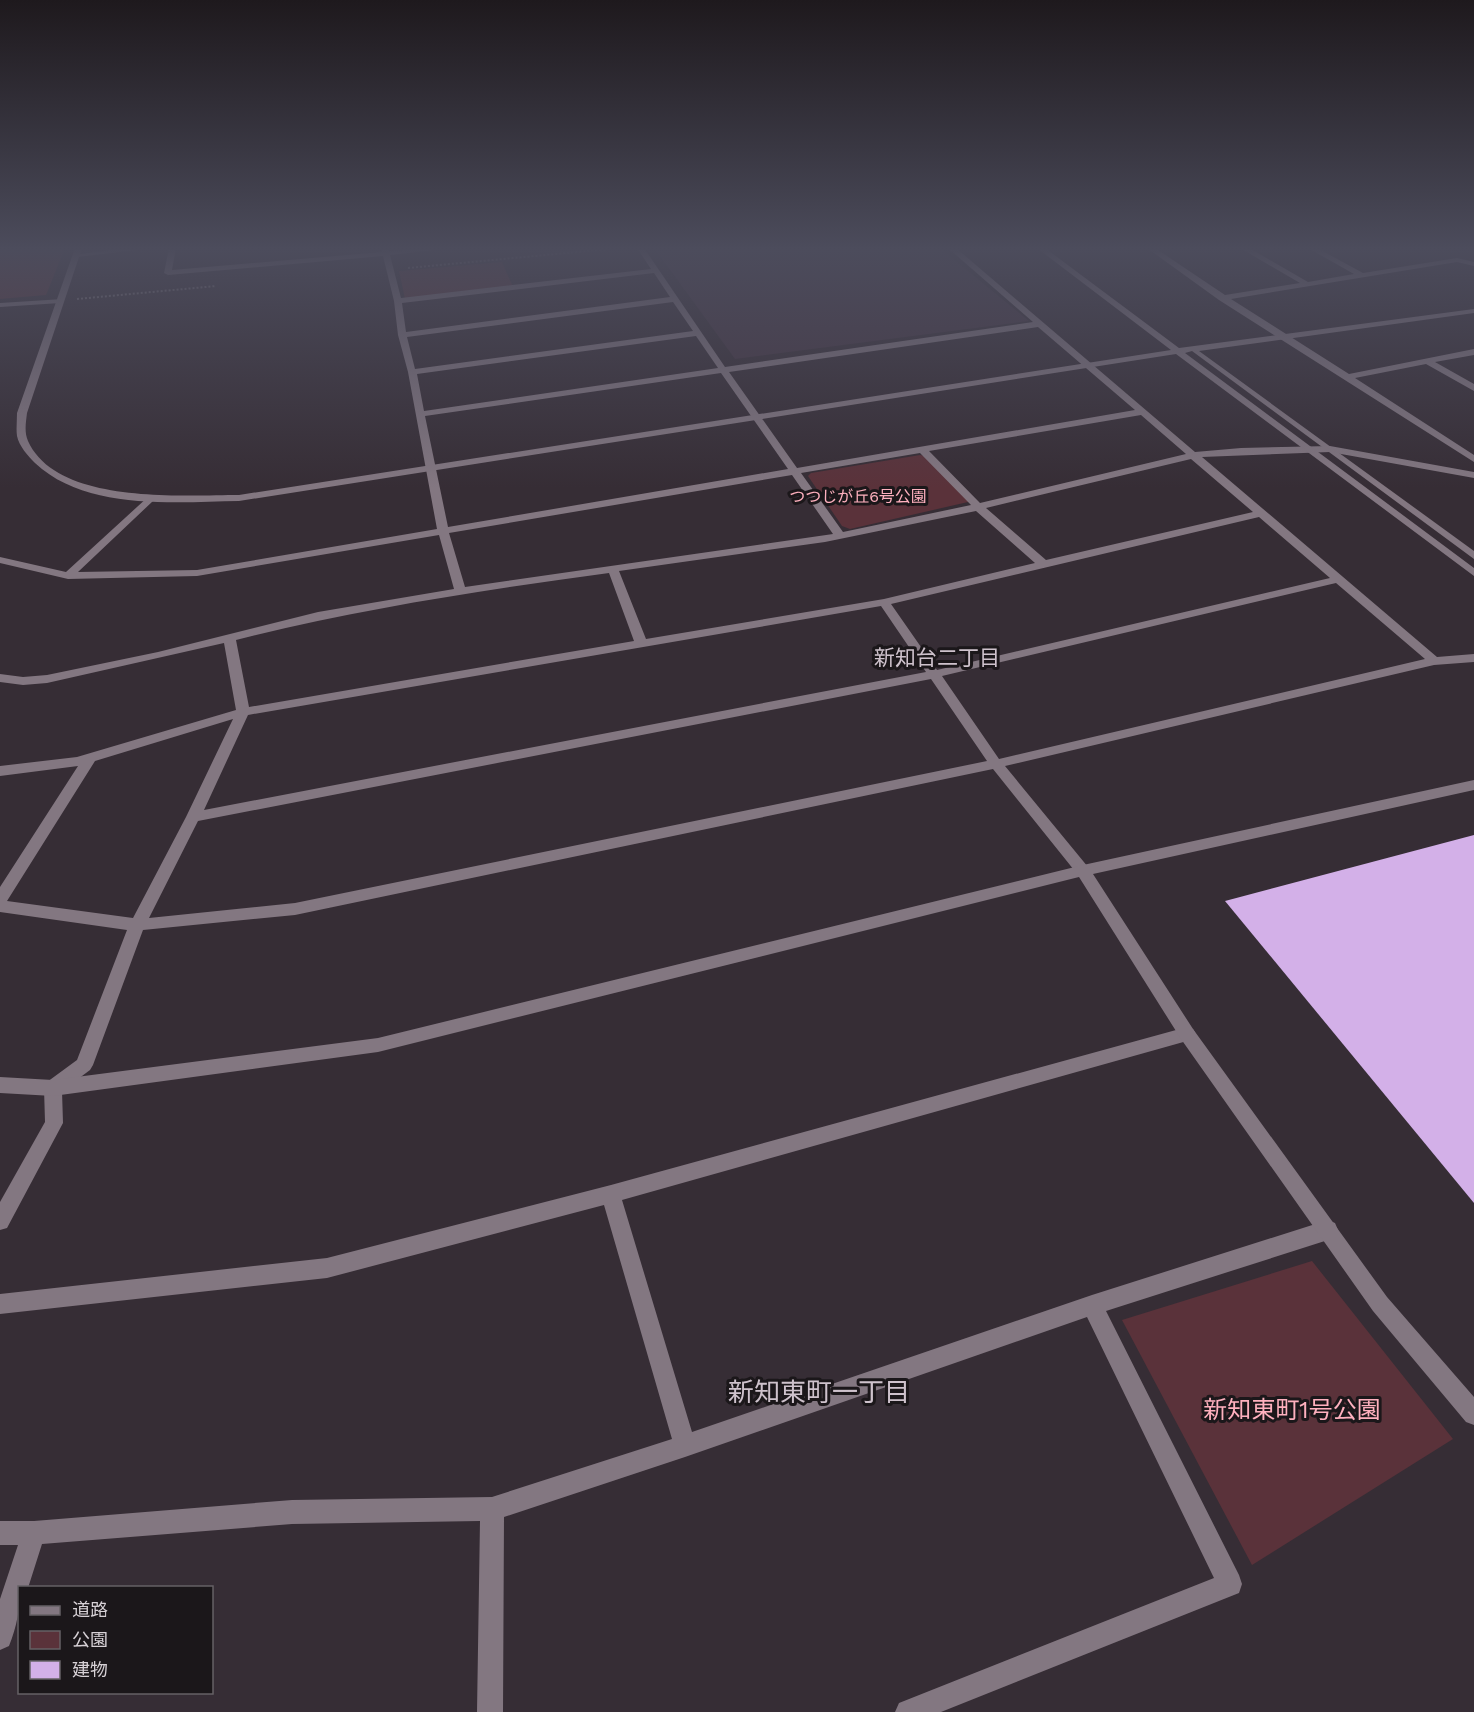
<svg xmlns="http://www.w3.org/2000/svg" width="1474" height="1712" viewBox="0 0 1474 1712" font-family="'Work Sans','Noto Sans JP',sans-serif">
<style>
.built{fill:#433441}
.green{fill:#5a323a}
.building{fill:#d3b0e8}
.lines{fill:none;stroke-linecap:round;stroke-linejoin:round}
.path{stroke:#827b81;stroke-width:2;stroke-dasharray:2 2;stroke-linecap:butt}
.minor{fill:#837781;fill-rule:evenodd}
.tertiary{fill:#837781;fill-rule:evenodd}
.labels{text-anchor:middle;stroke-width:6;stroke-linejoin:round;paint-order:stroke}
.far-park-label{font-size:16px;fill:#feb0be;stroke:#1b171a}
.neighbourhood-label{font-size:21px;fill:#cec2cc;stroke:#1b171a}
.near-park-label{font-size:24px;fill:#feb0be;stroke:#1b171a}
.near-neighbourhood-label{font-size:26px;fill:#cec2cc;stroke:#1b171a}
</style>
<rect width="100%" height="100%" fill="#362d35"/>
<path class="built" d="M 689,248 L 940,248 L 1029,321 L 735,359 L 657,252 Z"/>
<g class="green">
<path d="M 0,248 L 65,248 L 46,295 L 0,299 Z"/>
<path d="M 502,262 L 513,287 L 405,299 L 399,271 Z"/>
<path d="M 920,455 L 926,456 L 972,498 L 968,502 L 850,529 L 842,526 L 808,476 L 811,473 Z"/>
<path d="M 1312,1261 L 1453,1439 L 1252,1565 L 1122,1320 Z"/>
</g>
<path class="building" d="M 1474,835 L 1474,1203 L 1225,901 Z"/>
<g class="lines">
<g class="path">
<path d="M 408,268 L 619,248"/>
<path d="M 77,299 L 216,286"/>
</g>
<g class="minor">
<path d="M 126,248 L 154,248 L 77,257 L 73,255 Z"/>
<path d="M 169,248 L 176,248 L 172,270 L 382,252 L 382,248 L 389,248 L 389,251 L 453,248 L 390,255 L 401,298 L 651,269 L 637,248 L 644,248 L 725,367 L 1033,322 L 948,248 L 956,248 L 1195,452 L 1241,448 L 1330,446 L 1474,472 L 1474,478 L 1330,452 L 1202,457 L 1437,657 L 1474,654 L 1474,662 L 1434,665 L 1005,766 L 1088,867 L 1091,871 L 1088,875 L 1078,875 L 993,769 L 295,915 L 143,930 L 93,1065 L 90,1070 L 62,1091 L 63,1123 L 7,1228 L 0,1230 L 0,1202 L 45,1122 L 44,1088 L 47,1082 L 77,1060 L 127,930 L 0,912 L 0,887 L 78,766 L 0,776 L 0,766 L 77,757 L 236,710 L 224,643 L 47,683 L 23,685 L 0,682 L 0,674 L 23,677 L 47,675 L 158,652 L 318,612 L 454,589 L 439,535 L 197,576 L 68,579 L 0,563 L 0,557 L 66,572 L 149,496 L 154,499 L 153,501 L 78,572 L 197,570 L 437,529 L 408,372 L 398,335 L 394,301 L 383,256 L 168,275 L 164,273 ZM 654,273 L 670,297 L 406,332 L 402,303 ZM 673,302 L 693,331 L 415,369 L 407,337 ZM 1038,327 L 1135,410 L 797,468 L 729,372 ZM 696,336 L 718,368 L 424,411 L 417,374 ZM 721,373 L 788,469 L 448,527 L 425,416 ZM 1141,415 L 1186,454 L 980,503 L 929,451 ZM 920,453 L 971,505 L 843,532 L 801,473 ZM 1191,459 L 1253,512 L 1046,560 L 986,508 ZM 792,475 L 833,534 L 465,587 L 449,533 ZM 976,511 L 1035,563 L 884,599 L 646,639 L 619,571 L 825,542 ZM 1259,517 L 1330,578 L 937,670 L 891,604 ZM 609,573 L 634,641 L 249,707 L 236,640 C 359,609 483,590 609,573 ZM 1336,583 L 1425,659 L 999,759 L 942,676 ZM 881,606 L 926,672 L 204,810 L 248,715 ZM 931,679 L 987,761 L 295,903 L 149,918 L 198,821 ZM 233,719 L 186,817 L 133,918 L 7,901 L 95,761 Z"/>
<path d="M 1147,248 L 1155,248 L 1225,295 L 1300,283 L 1240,248 L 1249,248 L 1308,282 L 1354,274 L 1308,248 L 1317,248 L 1363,273 L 1457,258 L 1474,262 L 1474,266 L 1457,262 L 1231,299 L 1349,374 L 1474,349 L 1474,355 L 1435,362 L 1474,384 L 1474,391 L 1426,364 L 1355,378 L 1474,455 L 1474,462 L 1219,300 Z"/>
<path d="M 63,299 L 63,303 L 60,303 L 0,307 L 0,303 Z"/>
<path d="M 1187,1027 L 1193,1029 L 1196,1034 L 1193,1039 L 1187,1041 L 622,1200 L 692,1432 L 1092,1295 L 1328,1220 L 1335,1223 L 1338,1230 L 1335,1237 L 1328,1240 L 1106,1311 L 1239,1575 L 1242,1584 L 1239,1593 L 941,1712 L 895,1712 L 899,1703 L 1214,1578 L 1087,1317 L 685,1457 L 504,1517 L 503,1712 L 477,1712 L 480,1521 L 292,1524 L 42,1544 L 28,1588 L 20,1588 C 20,1609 17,1626 9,1646 L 0,1650 L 0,1599 L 18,1545 L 0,1545 L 0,1521 L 34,1521 L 292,1500 L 492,1497 L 672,1439 L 604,1205 L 327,1278 L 0,1314 L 0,1294 L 327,1258 L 611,1185 Z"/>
</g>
<g class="tertiary">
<path d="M 75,248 L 82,248 L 27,413 C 26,422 24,432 28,441 C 57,505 182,495 239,495 L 1171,350 L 1037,248 L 1045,248 L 1179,348 L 1474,309 L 1474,313 L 1199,351 L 1474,551 L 1474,559 L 1192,351 L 1185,353 L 1474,568 L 1474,576 L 1176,354 L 239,501 C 175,502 86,511 35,463 C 28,456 19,446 17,436 C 16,429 17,421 17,413 Z"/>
<path d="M 1474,780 L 1474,790 L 1093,874 L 1193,1029 L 1387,1297 L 1474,1397 L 1474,1425 L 1466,1422 L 1373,1311 L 1181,1039 L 1079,877 L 378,1052 L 53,1096 L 0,1093 L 0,1077 L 53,1080 L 378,1038 L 1083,865 Z"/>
</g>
</g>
<linearGradient id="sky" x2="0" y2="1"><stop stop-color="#1e191d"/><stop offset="0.51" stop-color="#4c4c5c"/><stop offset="1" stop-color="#4c4c5c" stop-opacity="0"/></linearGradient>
<rect width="1474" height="488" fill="url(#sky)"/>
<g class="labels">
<g class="far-park-label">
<text x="858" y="502">つつじが丘6号公園</text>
</g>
<g class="neighbourhood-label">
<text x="937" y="665">新知台二丁目</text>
</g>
<g class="near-park-label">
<text x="1292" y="1418">新知東町1号公園</text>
</g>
<g class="near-neighbourhood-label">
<text x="819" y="1401">新知東町一丁目</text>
</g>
</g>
<rect x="18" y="1586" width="195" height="108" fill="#1b171a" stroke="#666165" stroke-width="1.5"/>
<rect x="30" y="1606" width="30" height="9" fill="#837781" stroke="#666165" stroke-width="1.5"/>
<text x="72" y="1616" font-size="18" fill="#d7d1d6">道路</text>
<rect x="30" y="1631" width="30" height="18" fill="#5a323a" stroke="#666165" stroke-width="1.5"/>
<text x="72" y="1646" font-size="18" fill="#d7d1d6">公園</text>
<rect x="30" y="1661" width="30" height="18" fill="#d3b0e8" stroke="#666165" stroke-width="1.5"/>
<text x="72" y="1676" font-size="18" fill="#d7d1d6">建物</text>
</svg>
